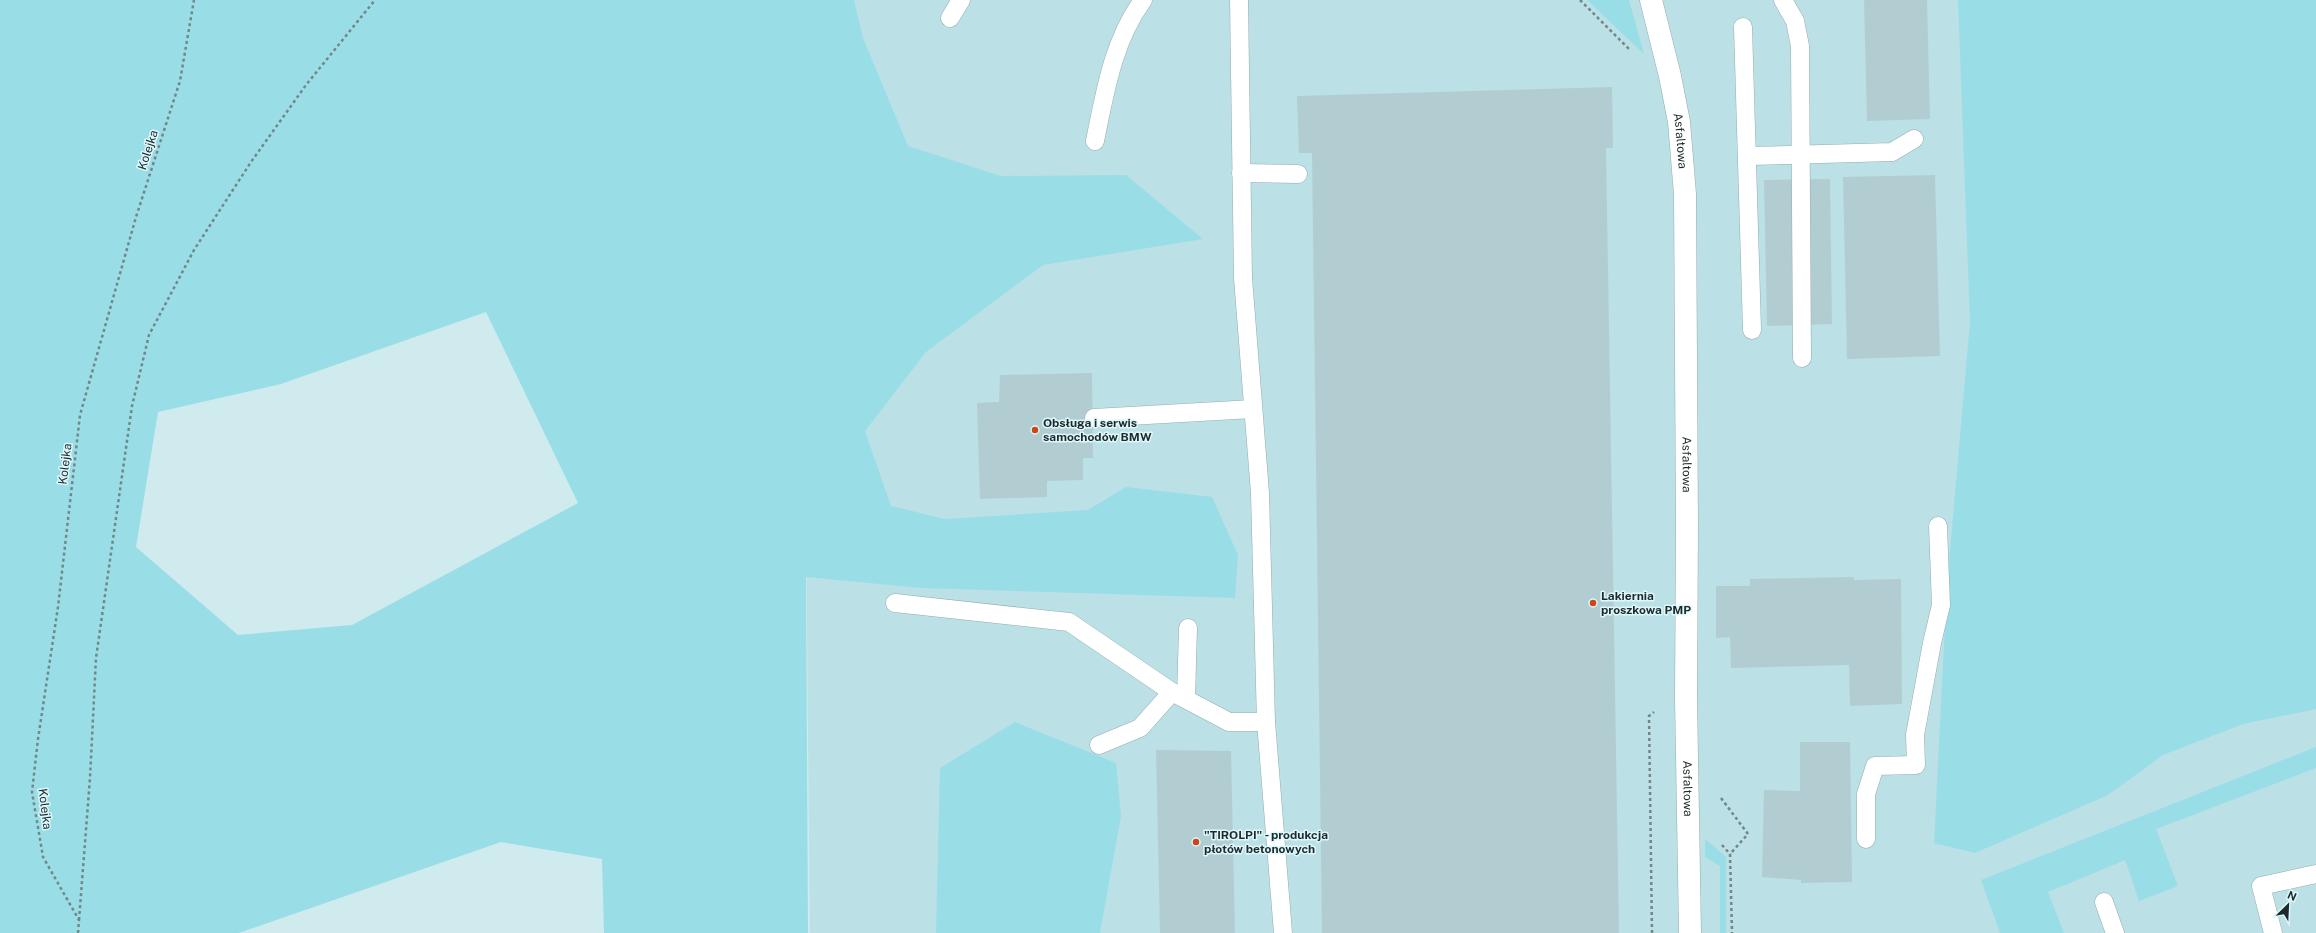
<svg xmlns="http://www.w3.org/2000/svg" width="2316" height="933" viewBox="0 0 2316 933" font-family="'Public Sans',sans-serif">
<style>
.built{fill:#bbe0e5}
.green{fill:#99dee7;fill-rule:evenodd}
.building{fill:#b2cdd1}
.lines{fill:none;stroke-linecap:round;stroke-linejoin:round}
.service-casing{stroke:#93adb0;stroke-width:19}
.minor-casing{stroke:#93adb0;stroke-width:23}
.path{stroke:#738688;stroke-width:2.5;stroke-dasharray:3 3;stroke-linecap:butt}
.service{stroke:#fff;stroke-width:18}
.minor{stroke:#fff;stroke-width:22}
.poi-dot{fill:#cd4613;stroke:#dcf8fc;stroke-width:1.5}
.labels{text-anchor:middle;stroke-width:3;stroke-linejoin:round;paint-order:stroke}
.street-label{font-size:12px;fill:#1f292a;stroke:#dcf8fc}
.poi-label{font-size:12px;font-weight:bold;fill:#1f292a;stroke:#dcf8fc;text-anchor:start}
</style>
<rect width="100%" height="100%" fill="#cfebee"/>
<path class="built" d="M 826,0 L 2316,0 L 2316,933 L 810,933 L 803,214 Z"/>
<g class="green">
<path d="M 0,0 L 854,0 L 863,38 L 908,146 L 1001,176 L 1126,175 L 1203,239 L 1043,265 L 926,352 L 865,431 L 891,506 L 945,519 L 1088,510 L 1126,487 L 1212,497 L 1238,555 L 1235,598 L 921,588 L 806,577 L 808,933 L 604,933 L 602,859 L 501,842 L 239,933 L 0,933 ZM 486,312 L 578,503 L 352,625 L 238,635 L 136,547 L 158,412 L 281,384 Z"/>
<path d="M 1587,0 L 1629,0 L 1644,54 Z"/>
<path d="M 1958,0 L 2316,0 L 2316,709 L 2243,724 L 2163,755 L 2108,795 L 1975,853 L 1934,843 L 1947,585 L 1970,322 Z"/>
<path d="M 1015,722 L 1116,763 L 1121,816 L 1100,933 L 936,933 L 940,768 Z"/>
<path d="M 2316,747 L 2316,768 L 2156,829 L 2178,886 L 2139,901 L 2125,860 L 2048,892 L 2064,933 L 2000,933 L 1981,880 Z"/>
<path d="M 1705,839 L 1726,857 L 1726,933 L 1720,933 L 1720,866 L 1705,857 Z"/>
</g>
<g class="building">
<path d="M 1864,0 L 1927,0 L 1930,119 L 1867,121 Z"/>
<path d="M 1612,87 L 1613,148 L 1606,148 L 1619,933 L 1322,933 L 1312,153 L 1299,153 L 1297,96 Z"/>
<path d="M 1935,175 L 1940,356 L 1847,359 L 1843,177 Z"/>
<path d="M 1830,179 L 1832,324 L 1767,326 L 1764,180 Z"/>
<path d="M 1092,373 L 1093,458 L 1083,458 L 1083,480 L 1047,481 L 1047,497 L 980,499 L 977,403 L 999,402 L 1000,375 Z"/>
<path d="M 1854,577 L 1854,580 L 1901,579 L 1902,704 L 1850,706 L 1849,665 L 1731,668 L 1730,637 L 1716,638 L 1716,586 L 1750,586 L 1750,579 Z"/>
<path d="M 1800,742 L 1850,742 L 1852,882 L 1801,883 L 1801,880 L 1762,877 L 1764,790 L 1800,791 Z"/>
<path d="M 1156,750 L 1231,751 L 1235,933 L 1160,933 Z"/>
</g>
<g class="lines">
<defs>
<g id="service">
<path d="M 1239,0 L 1243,278 L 1260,493 L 1266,722 L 1283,933"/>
<path d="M 1783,0 L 1795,21 L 1800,46 L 1802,358"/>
<path d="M 950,18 L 961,0"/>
<path d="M 1743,27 L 1752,330"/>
<path d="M 1095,141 C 1105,92 1113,41 1143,0"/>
<path d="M 1749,156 L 1892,152 L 1914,139"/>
<path d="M 1241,173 L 1298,174"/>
<path d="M 1094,418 L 1253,409"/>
<path d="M 895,603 L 1069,622 L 1172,692 L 1229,722 L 1266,722"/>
<path d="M 1186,699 L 1188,628"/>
<path d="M 1099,745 L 1140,728 L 1172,692"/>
<path d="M 1866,839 L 1866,794 L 1875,766 L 1916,765 L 1915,735 L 1932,643 L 1941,605 L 1938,526"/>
<path d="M 2104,902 L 2115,933"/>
<path d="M 2273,933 L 2261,886 L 2316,874"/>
</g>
<g id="minor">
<path id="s1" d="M 1651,0 L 1670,76 L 1679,122 L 1685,194 L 1687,526 L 1686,698 L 1690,933"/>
</g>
</defs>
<use href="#service" class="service-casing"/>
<use href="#minor" class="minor-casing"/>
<g class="path">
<path d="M 1580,0 L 1629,49"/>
<path d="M 1721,798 L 1748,834 L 1730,854"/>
<path d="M 1722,845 L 1730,854 L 1732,933"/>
<path d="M 79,920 L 90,778 L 96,658 L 132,406 L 149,335 L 194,250 L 251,162 L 306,85 L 375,0"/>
<path d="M 78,933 L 79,920 L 43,857 L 32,792 L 38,739 L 58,607 L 80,415 L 136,217 L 180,81 L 194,0"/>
<path d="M 1652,933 L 1649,716 L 1654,712"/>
</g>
<use href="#service" class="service"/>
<use href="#minor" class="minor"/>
</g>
<g class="poi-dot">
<circle cx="1035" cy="430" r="4"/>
<circle cx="1593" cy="603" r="4"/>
<circle cx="1196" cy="842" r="4"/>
</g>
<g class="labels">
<g class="street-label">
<text dy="4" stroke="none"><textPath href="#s1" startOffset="144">Asfaltowa</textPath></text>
<text transform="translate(148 150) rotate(-72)" y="4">Kolejka</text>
<text transform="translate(65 464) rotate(-83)" y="4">Kolejka</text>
<text dy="4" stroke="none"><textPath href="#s1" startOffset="468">Asfaltowa</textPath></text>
<text dy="4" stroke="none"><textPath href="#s1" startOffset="792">Asfaltowa</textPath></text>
<text transform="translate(45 809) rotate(83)" y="4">Kolejka</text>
</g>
<g class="poi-label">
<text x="1043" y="427">Obsługa i serwis<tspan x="1043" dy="14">samochodów BMW</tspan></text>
<text x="1601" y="600">Lakiernia<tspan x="1601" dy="14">proszkowa PMP</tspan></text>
<text x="1204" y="839">"TIROLPI" - produkcja<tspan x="1204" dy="14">płotów betonowych</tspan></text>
</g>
</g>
<g transform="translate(2288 905) rotate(24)" stroke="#dcf8fc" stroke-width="3" paint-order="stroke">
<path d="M0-3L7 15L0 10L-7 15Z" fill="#1f292a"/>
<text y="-6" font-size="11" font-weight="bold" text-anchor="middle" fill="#1f292a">N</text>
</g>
</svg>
